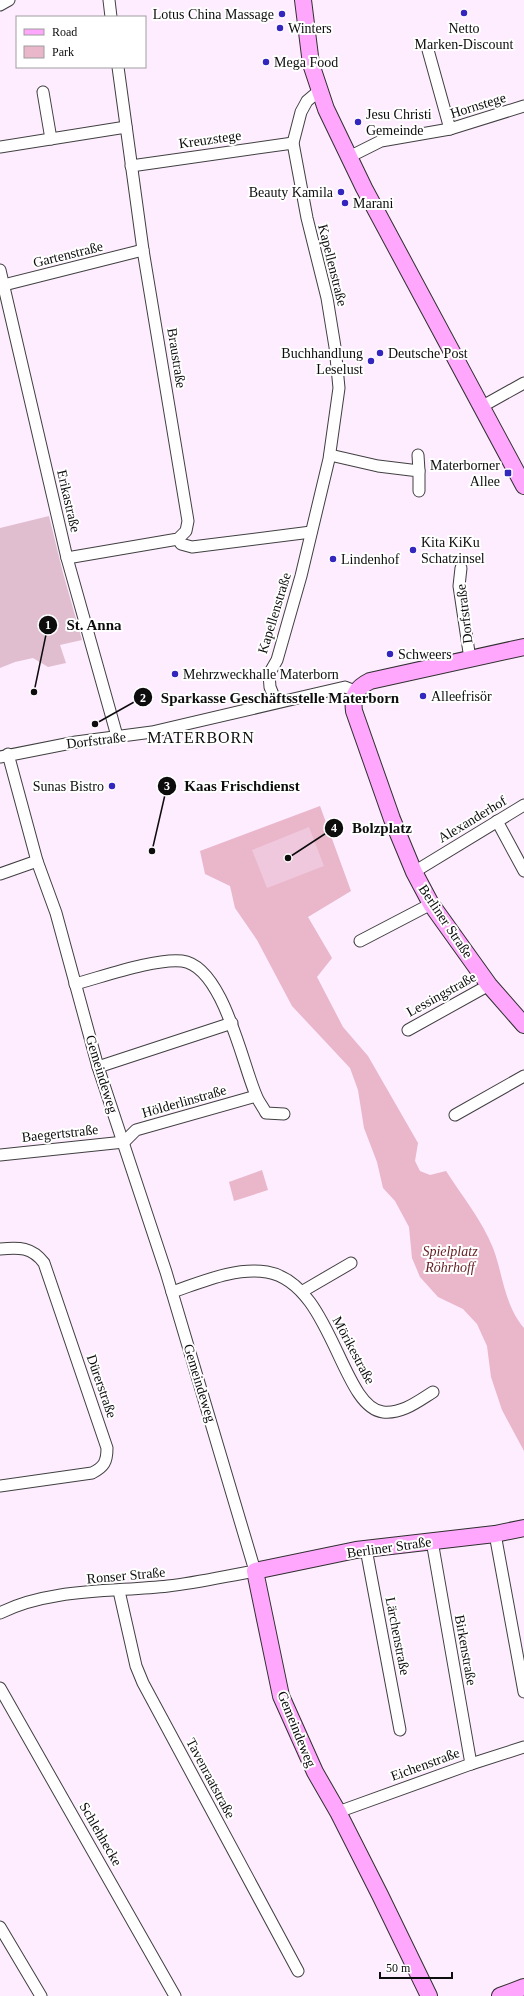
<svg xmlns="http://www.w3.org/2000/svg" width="524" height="1996" viewBox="0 0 524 1996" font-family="'Times New Roman',serif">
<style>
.green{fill:#e9b6ca}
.cemetery{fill:#e0bed0}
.pitch{fill:#f0c8dd}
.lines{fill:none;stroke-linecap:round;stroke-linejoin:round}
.street-casing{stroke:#404040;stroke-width:13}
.secondary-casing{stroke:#2f2f2f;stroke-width:18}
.street{stroke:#fff;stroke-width:11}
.secondary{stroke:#ffa7fc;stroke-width:16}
.poi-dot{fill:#3325bd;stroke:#fff;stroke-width:1.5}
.labels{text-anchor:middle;stroke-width:4;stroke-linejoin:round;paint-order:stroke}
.poi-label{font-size:14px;fill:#0d0d0d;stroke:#fff;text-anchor:start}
.street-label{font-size:14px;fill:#0d0d0d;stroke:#fff}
.park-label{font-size:14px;font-style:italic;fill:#641d22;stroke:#fff}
.quarter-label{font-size:16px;letter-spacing:1px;fill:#0d0d0d;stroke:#fff}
.leader{fill:none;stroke:#0d0d0d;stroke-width:1.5}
.callout-dot{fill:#0d0d0d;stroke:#fff;stroke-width:1.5}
.mark-label{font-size:12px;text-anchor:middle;font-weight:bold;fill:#fff}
.callout-label{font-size:15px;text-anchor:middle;font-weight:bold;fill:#0d0d0d;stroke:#fff;stroke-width:4;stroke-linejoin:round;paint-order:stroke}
</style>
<rect width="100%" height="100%" fill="#feecff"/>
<g class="green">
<path d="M 320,806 L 351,891 L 308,917 L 332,958 L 317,977 L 343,1027 L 368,1056 L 418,1143 L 415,1161 L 420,1171 L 430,1175 L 446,1171 C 462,1196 482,1220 493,1248 C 503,1274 504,1305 524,1328 L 524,1451 L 502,1410 L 491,1377 L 487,1346 L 477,1324 L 463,1309 L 438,1297 L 420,1277 L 412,1258 L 409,1227 L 395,1201 L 383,1188 L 377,1162 L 364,1128 L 358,1090 L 350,1068 L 292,1006 L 257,940 L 235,908 L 230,886 L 205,874 L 200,851 Z"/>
<path d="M 262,1170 L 268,1190 L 234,1201 L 229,1182 Z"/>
</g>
<path class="cemetery" d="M 49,516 L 63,573 L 82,640 L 60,645 L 66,663 L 48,667 L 33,658 L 15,662 L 0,668 L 0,528 Z"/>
<path class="pitch" d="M 309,827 L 324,866 L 267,888 L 252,850 Z"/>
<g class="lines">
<defs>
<g id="street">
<path d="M 109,0 L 111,17"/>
<path d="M 0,5 L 9,0"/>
<path d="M 428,50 L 450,129"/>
<path d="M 43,92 L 51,139"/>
<path d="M 0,147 L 126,127"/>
<path d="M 349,157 L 381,141 L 450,129 L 524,106"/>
<path d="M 131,166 L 293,143"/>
<path d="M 0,270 L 67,558 L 117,736"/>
<path d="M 0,286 L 143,250"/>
<path d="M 481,407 L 524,383"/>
<path d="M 330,455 L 378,466 L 419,471 L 419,491"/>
<path d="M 418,455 L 419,471"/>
<path d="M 178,539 L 181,544 L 192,547 L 311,532"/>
<path d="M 67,558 L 178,539 L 186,531 L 188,521 L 143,250 L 118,67"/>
<path d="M 461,568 L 459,586 L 470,659"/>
<path d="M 276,702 L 270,687 L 269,674 L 277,660 L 301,576 L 329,459 L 339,388 L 335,347 L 327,298 L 307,218 L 293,143 L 301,112 L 307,101 L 320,90"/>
<path d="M 0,757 L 76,742 L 152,732 L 345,687 L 355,691"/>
<path d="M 497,821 L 524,871"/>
<path d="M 414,872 L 524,805"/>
<path d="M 0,874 L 37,861"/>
<path d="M 360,941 L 431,904"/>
<path d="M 75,984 C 102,977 155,958 182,961 C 223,966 242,1063 256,1095 C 258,1101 263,1107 266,1113 L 284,1114"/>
<path d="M 408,1030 L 489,985"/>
<path d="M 98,1067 L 232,1023"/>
<path d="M 455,1115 L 524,1076"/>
<path d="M 0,1155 L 124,1142 L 136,1130 L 256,1096"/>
<path d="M 0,1249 C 19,1247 32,1247 44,1263 L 107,1448 C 107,1462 104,1467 92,1473 L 0,1486"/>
<path d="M 303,1291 L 351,1263"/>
<path d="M 172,1292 C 202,1282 235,1267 267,1272 C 332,1283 341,1407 383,1412 C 402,1414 417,1402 433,1392"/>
<path d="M 495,1534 L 524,1692"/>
<path d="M 432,1541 L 471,1764"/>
<path d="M 366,1549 L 400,1730"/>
<path d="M 119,1591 L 136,1666 L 143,1683 L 298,1971"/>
<path d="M 0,1613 C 49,1588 114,1592 168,1586 C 197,1583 226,1576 255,1571 L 166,1272 L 98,1067 L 56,913 L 37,861 L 8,754"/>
<path d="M 0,1688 L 175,1996"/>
<path d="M 338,1812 L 471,1764 L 524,1747"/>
<path d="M 0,1927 L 41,1996"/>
</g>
<g id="secondary">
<path d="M 303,0 L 311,64 L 326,109 L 364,188 L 524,486"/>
<path d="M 524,647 L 370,681 C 356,688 352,695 354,711 L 392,819 L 414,872 L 431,904 L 489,985 L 524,1025"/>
<path d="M 429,1996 L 380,1895 L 338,1812 L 315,1772 L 281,1696 L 255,1571 L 356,1550 L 495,1534 L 524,1528"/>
<path d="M 500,1996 L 524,1987"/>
</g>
</defs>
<use href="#street" class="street-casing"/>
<use href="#secondary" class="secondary-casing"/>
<use href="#street" class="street"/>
<use href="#secondary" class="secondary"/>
</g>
<g class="poi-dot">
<circle cx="464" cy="13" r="4"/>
<circle cx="282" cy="14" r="4"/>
<circle cx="280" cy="28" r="4"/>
<circle cx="266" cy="62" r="4"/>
<circle cx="358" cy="122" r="4"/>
<circle cx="341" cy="192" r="4"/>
<circle cx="345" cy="203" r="4"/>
<circle cx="380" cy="353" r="4"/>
<circle cx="371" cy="361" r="4"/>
<rect x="504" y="469" width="8" height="8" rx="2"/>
<circle cx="413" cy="550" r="4"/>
<circle cx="333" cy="559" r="4"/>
<circle cx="390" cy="654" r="4"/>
<circle cx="175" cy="674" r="4"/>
<circle cx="423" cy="696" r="4"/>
<circle cx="112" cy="786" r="4"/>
</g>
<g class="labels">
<g class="poi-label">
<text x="274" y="19" text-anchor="end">Lotus China Massage</text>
<text x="288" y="33">Winters</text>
<text x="464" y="33" text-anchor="middle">Netto<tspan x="464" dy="16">Marken-Discount</tspan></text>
<text x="274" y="67">Mega Food</text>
<text x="366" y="119">Jesu Christi<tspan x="366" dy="16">Gemeinde</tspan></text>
<text x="333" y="197" text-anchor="end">Beauty Kamila</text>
<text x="353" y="208">Marani</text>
<text x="363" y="358" text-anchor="end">Buchhandlung<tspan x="363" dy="16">Leselust</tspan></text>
<text x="388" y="358">Deutsche Post</text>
<text x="500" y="470" text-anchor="end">Materborner<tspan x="500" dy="16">Allee</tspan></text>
<text x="421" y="547">Kita KiKu<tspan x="421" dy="16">Schatzinsel</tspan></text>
<text x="341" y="564">Lindenhof</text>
<text x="398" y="659">Schweers</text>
<text x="183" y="679">Mehrzweckhalle Materborn</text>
<text x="431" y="701">Alleefrisör</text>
<text x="104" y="791" text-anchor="end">Sunas Bistro</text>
</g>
<g class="street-label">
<text transform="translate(478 105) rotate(-17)" y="5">Hornstege</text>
<text transform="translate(210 139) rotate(-8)" y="5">Kreuzstege</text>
<text transform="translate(68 254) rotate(-14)" y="5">Gartenstraße</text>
<text transform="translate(333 265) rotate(76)" y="5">Kapellenstraße</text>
<text transform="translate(177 358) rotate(81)" y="5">Braustraße</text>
<text transform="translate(69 501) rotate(77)" y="5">Erikastraße</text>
<text transform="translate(274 613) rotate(-73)" y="5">Kapellenstraße</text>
<text transform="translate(464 614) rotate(-97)" y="5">Dorfstraße</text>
<text transform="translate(96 740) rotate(-7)" y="5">Dorfstraße</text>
<text transform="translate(472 819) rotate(-31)" y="5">Alexanderhof</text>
<text transform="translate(446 921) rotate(56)" y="5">Berliner Straße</text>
<text transform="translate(441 994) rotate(-29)" y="5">Lessingstraße</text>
<text transform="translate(102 1074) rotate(73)" y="5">Gemeindeweg</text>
<text transform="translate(184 1101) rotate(-16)" y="5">Hölderlinstraße</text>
<text transform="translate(60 1133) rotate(-6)" y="5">Baegertstraße</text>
<text transform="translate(354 1350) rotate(62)" y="5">Mörikestraße</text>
<text transform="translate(200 1383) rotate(73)" y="5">Gemeindeweg</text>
<text transform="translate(102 1386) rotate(71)" y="5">Dürerstraße</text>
<text transform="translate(389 1547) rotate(-8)" y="5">Berliner Straße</text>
<text transform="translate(126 1575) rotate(-5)" y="5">Ronser Straße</text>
<text transform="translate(398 1636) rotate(79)" y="5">Lärchenstraße</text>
<text transform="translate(466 1650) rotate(80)" y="5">Birkenstraße</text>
<text transform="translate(297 1729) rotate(68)" y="5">Gemeindeweg</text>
<text transform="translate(425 1764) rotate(-20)" y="5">Eichenstraße</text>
<text transform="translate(211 1778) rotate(62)" y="5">Tavenraatstraße</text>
<text transform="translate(101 1834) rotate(60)" y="5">Schlehhecke</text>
</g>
<g class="park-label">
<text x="450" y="1256">Spielplatz<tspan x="450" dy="16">Röhrhoff</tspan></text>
</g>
<g class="quarter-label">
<text x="201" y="743">MATERBORN</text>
</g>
</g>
<path class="leader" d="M34 692L48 625M95 724L143 697M152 851L167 786M288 858L334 828"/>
<g class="callout-dot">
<circle cx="34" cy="692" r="4"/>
<circle cx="95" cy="724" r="4"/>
<circle cx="152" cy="851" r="4"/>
<circle cx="288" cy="858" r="4"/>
<circle cx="48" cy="625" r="10"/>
<circle cx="143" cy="697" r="10"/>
<circle cx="167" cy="786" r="10"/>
<circle cx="334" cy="828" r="10"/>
</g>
<g class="mark-label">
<text x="48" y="629">1</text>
<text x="143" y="702">2</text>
<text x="167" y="790">3</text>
<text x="334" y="832">4</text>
</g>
<g class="callout-label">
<text x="94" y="630">St. Anna</text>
<text x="280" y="703">Sparkasse Geschäftsstelle Materborn</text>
<text x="242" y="791">Kaas Frischdienst</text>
<text x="382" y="833">Bolzplatz</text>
</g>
<rect x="16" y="16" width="130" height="52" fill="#ffffff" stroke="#9e9e9e"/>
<rect x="24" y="29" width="20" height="6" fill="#ffa7fc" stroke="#9e9e9e"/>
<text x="52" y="36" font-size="12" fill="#0d0d0d">Road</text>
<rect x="24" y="46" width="20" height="12" fill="#e9b6ca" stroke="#9e9e9e"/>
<text x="52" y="56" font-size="12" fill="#0d0d0d">Park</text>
<path d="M380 1972v6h72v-6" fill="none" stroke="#0d0d0d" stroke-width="2"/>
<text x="386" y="1972" font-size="12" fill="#0d0d0d" stroke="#ffffff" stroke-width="3" paint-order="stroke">50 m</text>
</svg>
